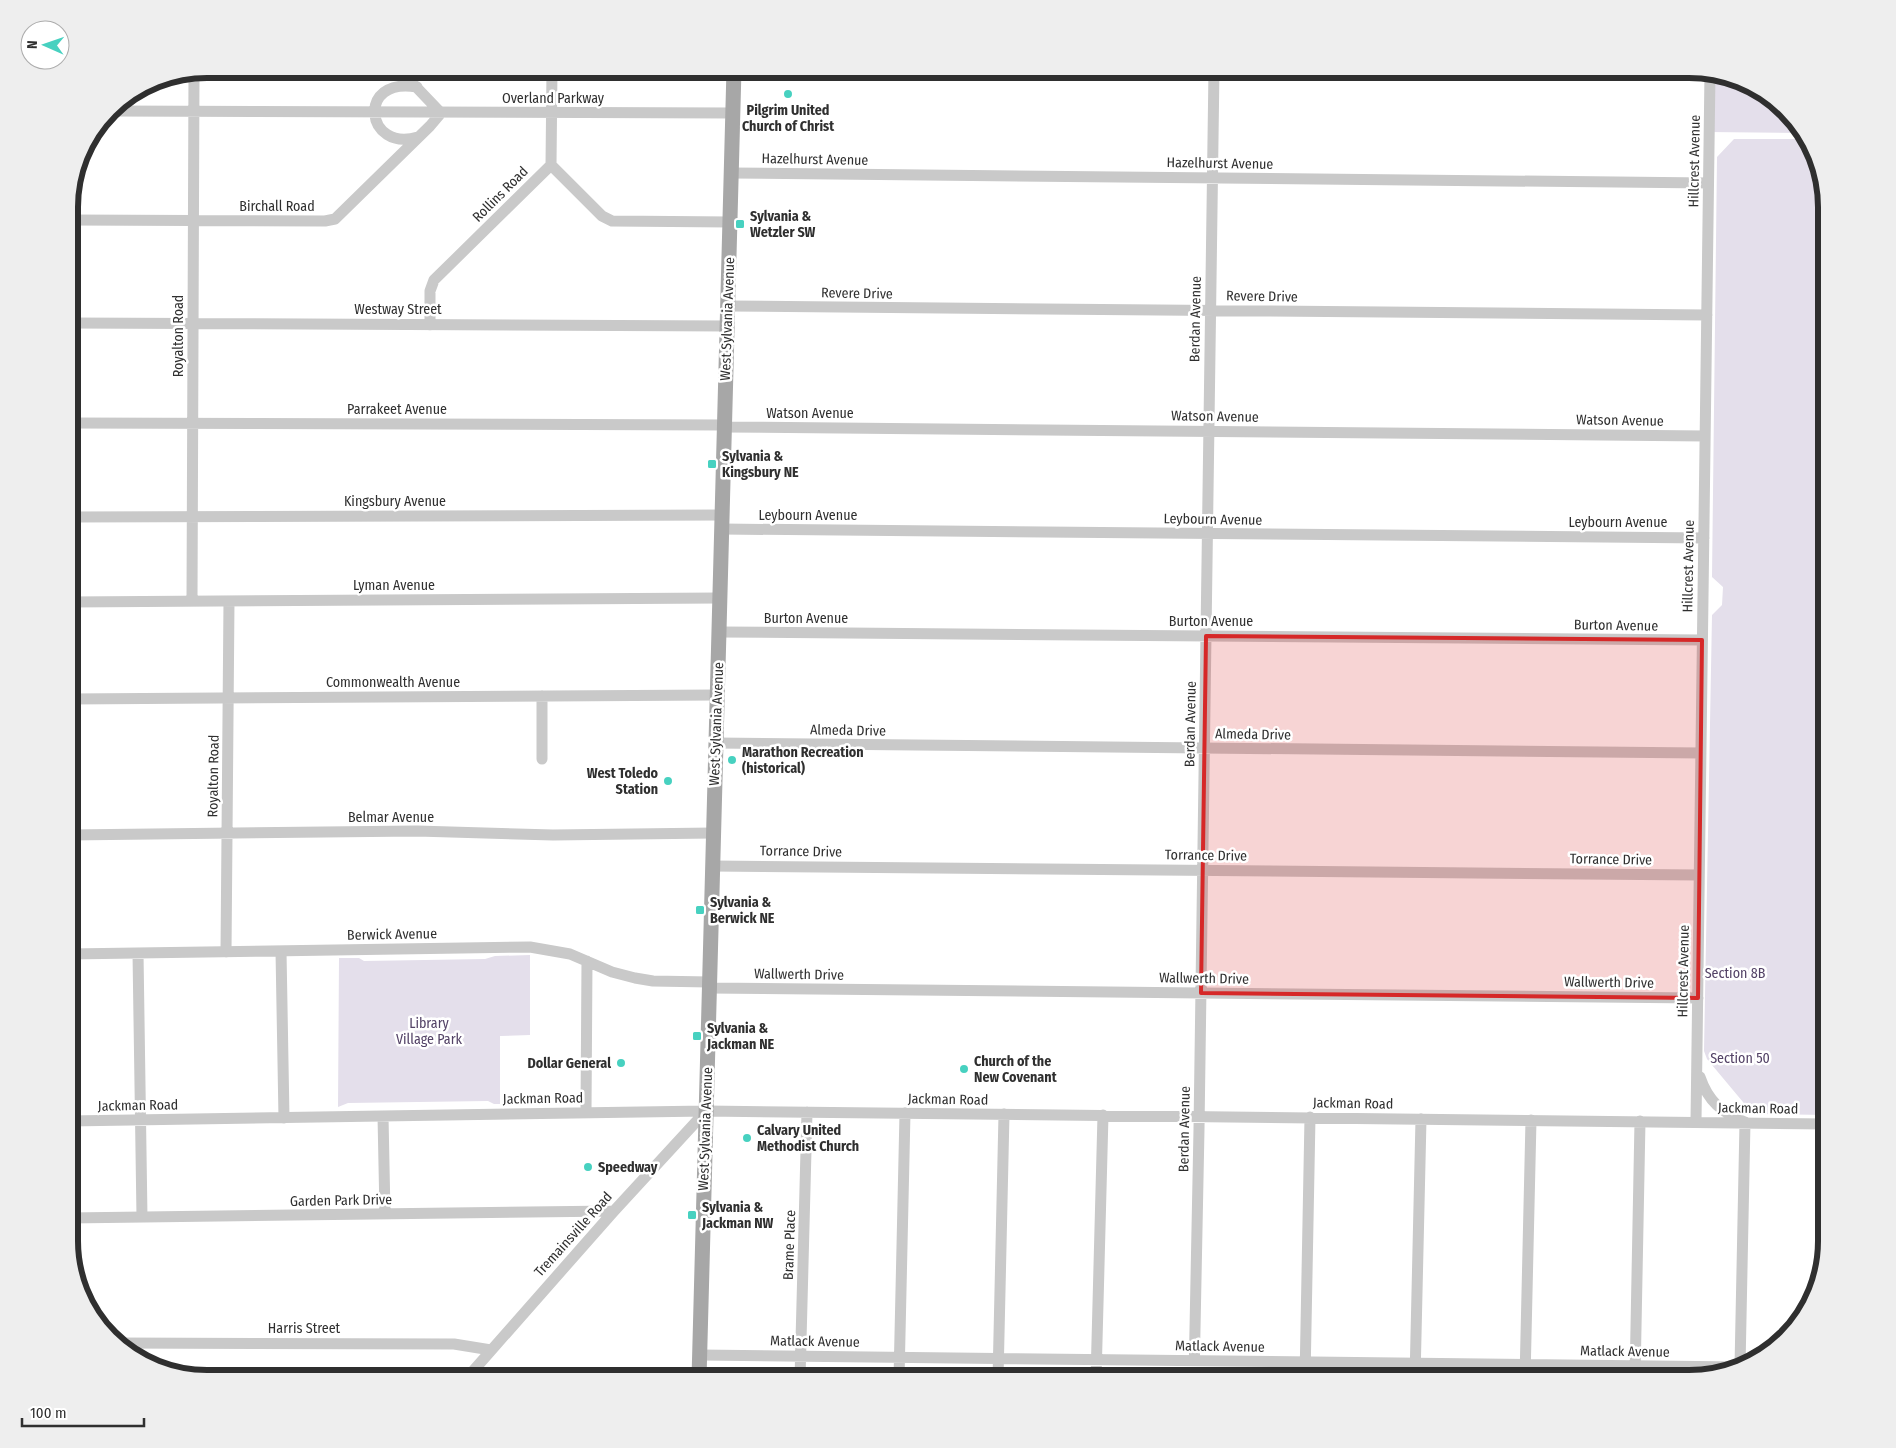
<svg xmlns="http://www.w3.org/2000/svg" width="1896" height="1448" font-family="'Fira Sans Condensed',sans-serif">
	<rect width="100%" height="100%" fill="#fff"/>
	<!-- green -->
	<path fill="#e4dfeb" d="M1711 72 1734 76 1773 97 1803 133 1708 132Z
		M1734 139H1808L1813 145 1827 207V1115L1753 1114 1707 1059 1704 1051 1712 615 1722 605 1723 587 1712 577 1717 157Z
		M530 955V1035L500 1036V1104H494L488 1101 348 1103 338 1107 339 958H359L364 961 485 959 495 956Z"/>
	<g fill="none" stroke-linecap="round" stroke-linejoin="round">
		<!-- minor -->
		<path stroke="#c9c9c9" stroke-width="11" d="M417 87C356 76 365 153 418 137
			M110 111 732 113
			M551 165 602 216 612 221 730 222
			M731 173 1708 183
			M69 220 325 221 335 219 430 126 441 113 399 69
			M727 306 1707 315
			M69 323 727 326
			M430 325V291L434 280 551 165 552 69
			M69 423 724 425
			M724 427 1705 436
			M69 517 722 515
			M722 529 1704 538
			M192 601 194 71
			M69 602 720 598
			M719 632 1702 640
			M542 696V759
			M69 699 717 695
			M716 743 1701 753
			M69 835 417 831 553 835 713 833
			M712 866 1699 875
			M281 951 284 1118
			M226 952 229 601
			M138 953 142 1217
			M69 954 530 947 570 954 612 972 635 978 653 981 709 982
			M709 988 1698 998
			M1700 1077C1708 1101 1722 1113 1745 1122L1740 1367
			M586 1112 587 961
			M383 1116 385 1214
			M69 1121 706 1111 1827 1124
			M1696 1122 1710 72
			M69 1218 614 1211
			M116 1343 454 1344 491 1350
			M700 1355 1740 1367
			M466 1379 614 1211 706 1111
			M800 1379 807 1112
			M899 1379 905 1113
			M998 1379 1004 1114
			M1096 1379 1103 1115
			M1194 1379 1199 1129 1214 69
			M1305 1379 1310 1117
			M1415 1379 1421 1119
			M1525 1379 1531 1120
			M1635 1379 1640 1121"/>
		<!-- major -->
		<path stroke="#a7a7a7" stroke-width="15" d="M699 1379 734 69"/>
	</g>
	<!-- marked area -->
	<path fill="#d62828" fill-opacity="0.2" stroke="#d62828" stroke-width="4" stroke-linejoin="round" d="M1206 636 1702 640 1698 998 1201 993Z"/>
	<!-- markers -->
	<g fill="#47d1c0" stroke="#fff" stroke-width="2">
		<circle cx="788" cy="94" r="5"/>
		<rect x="735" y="219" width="10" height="10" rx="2.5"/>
		<rect x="707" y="459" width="10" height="10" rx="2.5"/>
		<circle cx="732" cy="760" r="5"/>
		<circle cx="668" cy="781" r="5"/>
		<rect x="695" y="905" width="10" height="10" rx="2.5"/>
		<rect x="692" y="1031" width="10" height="10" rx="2.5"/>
		<circle cx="621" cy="1063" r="5"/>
		<circle cx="964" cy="1069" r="5"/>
		<circle cx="747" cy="1138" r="5"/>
		<circle cx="588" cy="1167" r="5"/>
		<rect x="687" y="1210" width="10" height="10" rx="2.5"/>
	</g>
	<g text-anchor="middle" stroke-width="5" stroke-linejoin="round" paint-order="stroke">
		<!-- street labels -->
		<g font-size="14" fill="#2f2f2f" stroke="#fff">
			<text x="553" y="103">Overland Parkway</text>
			<text transform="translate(815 159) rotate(1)" y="5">Hazelhurst Avenue</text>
			<text transform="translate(1694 161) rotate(-89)" y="5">Hillcrest Avenue</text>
			<text transform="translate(1220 163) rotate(1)" y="5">Hazelhurst Avenue</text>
			<text transform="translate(500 194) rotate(-45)" y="5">Rollins Road</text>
			<text x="277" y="211">Birchall Road</text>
			<text transform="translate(857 293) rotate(1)" y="5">Revere Drive</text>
			<text transform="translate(1262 296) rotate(1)" y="5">Revere Drive</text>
			<text x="398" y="314">Westway Street</text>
			<text transform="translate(727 319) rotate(-88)" y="5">West Sylvania Avenue</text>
			<text transform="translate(1195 319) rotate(-89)" y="5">Berdan Avenue</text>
			<text transform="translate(178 336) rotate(-90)" y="5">Royalton Road</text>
			<text x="397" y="414">Parrakeet Avenue</text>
			<text x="810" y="418">Watson Avenue</text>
			<text transform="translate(1215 416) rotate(1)" y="5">Watson Avenue</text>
			<text transform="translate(1620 420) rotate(1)" y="5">Watson Avenue</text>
			<text x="395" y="506">Kingsbury Avenue</text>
			<text x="808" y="520">Leybourn Avenue</text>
			<text transform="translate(1213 519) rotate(1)" y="5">Leybourn Avenue</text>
			<text x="1618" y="527">Leybourn Avenue</text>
			<text transform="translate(1688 566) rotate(-89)" y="5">Hillcrest Avenue</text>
			<text x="394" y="590">Lyman Avenue</text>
			<text x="806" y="623">Burton Avenue</text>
			<text x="1211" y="626">Burton Avenue</text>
			<text transform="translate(1616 625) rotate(1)" y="5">Burton Avenue</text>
			<text x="393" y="687">Commonwealth Avenue</text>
			<text transform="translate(716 724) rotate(-88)" y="5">West Sylvania Avenue</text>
			<text transform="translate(1190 724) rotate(-89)" y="5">Berdan Avenue</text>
			<text transform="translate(848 730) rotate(1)" y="5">Almeda Drive</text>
			<text transform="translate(1253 734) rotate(1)" y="5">Almeda Drive</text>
			<text transform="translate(213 776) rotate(-89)" y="5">Royalton Road</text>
			<text x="391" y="822">Belmar Avenue</text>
			<text transform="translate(801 851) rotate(1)" y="5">Torrance Drive</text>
			<text transform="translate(1206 855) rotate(1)" y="5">Torrance Drive</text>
			<text transform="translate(1611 859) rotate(1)" y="5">Torrance Drive</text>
			<text transform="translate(392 934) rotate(-1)" y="5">Berwick Avenue</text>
			<text transform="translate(1683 971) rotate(-89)" y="5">Hillcrest Avenue</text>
			<text transform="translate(799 974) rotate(1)" y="5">Wallwerth Drive</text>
			<text transform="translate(1204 978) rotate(1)" y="5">Wallwerth Drive</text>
			<text transform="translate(1609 982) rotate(1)" y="5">Wallwerth Drive</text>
			<text transform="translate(543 1098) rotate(-1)" y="5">Jackman Road</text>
			<text transform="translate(948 1099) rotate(1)" y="5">Jackman Road</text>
			<text transform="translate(1353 1103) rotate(1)" y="5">Jackman Road</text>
			<text transform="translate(138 1105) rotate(-1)" y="5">Jackman Road</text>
			<text transform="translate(1758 1108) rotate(1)" y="5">Jackman Road</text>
			<text transform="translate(705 1129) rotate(-88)" y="5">West Sylvania Avenue</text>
			<text transform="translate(1184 1129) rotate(-89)" y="5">Berdan Avenue</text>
			<text transform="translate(341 1200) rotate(-1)" y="5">Garden Park Drive</text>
			<text transform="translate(573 1234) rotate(-48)" y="5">Tremainsville Road</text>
			<text transform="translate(789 1245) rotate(-88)" y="5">Brame Place</text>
			<text x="304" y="1333">Harris Street</text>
			<text transform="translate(815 1341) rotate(1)" y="5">Matlack Avenue</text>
			<text transform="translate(1220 1346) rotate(1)" y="5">Matlack Avenue</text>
			<text transform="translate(1625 1351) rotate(1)" y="5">Matlack Avenue</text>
		</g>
		<!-- poi labels -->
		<g font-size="14" font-weight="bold" fill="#2f2f2f" stroke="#fff" text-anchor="start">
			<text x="788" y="115" text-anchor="middle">Pilgrim United<tspan x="788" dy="16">Church of Christ</tspan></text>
			<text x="750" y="221">Sylvania &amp;<tspan x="750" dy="16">Wetzler SW</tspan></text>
			<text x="722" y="461">Sylvania &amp;<tspan x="722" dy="16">Kingsbury NE</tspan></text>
			<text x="742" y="757">Marathon Recreation<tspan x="742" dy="16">(historical)</tspan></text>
			<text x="658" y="778" text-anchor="end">West Toledo<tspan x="658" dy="16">Station</tspan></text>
			<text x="710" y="907">Sylvania &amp;<tspan x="710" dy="16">Berwick NE</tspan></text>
			<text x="707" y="1033">Sylvania &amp;<tspan x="707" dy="16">Jackman NE</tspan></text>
			<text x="974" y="1066">Church of the<tspan x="974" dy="16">New Covenant</tspan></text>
			<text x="611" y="1068" text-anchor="end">Dollar General</text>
			<text x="757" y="1135">Calvary United<tspan x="757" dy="16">Methodist Church</tspan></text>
			<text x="598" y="1172">Speedway</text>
			<text x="702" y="1212">Sylvania &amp;<tspan x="702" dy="16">Jackman NW</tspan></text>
		</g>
		<!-- park labels -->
		<g font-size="14" fill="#534266" stroke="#fff">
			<text x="1735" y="978">Section 8B</text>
			<text x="429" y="1028">Library<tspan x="429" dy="16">Village Park</tspan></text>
			<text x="1740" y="1063">Section 50</text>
		</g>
	</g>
	<!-- crop -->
	<path d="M0 0H1896V1448H0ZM207 78H1689A129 129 0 0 1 1818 207V1241A129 129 0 0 1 1689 1370H207A129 129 0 0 1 78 1241V207A129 129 0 0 1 207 78Z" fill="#eee" fill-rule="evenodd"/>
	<path fill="none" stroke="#2f2f2f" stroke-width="6" d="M207 78H1689A129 129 0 0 1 1818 207V1241A129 129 0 0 1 1689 1370H207A129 129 0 0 1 78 1241V207A129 129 0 0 1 207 78Z"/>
	<!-- north arrow -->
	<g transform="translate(45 45) rotate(272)"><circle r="24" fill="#ffffff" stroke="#acacac"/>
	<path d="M0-4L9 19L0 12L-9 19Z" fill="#47d1c0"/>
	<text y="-8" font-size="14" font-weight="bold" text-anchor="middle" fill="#2f2f2f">N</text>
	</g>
	<!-- scale -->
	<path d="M22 1418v8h122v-8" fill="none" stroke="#2f2f2f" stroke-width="2.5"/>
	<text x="30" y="1418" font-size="15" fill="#2f2f2f" stroke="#ffffff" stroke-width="4" paint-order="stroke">100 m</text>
</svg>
